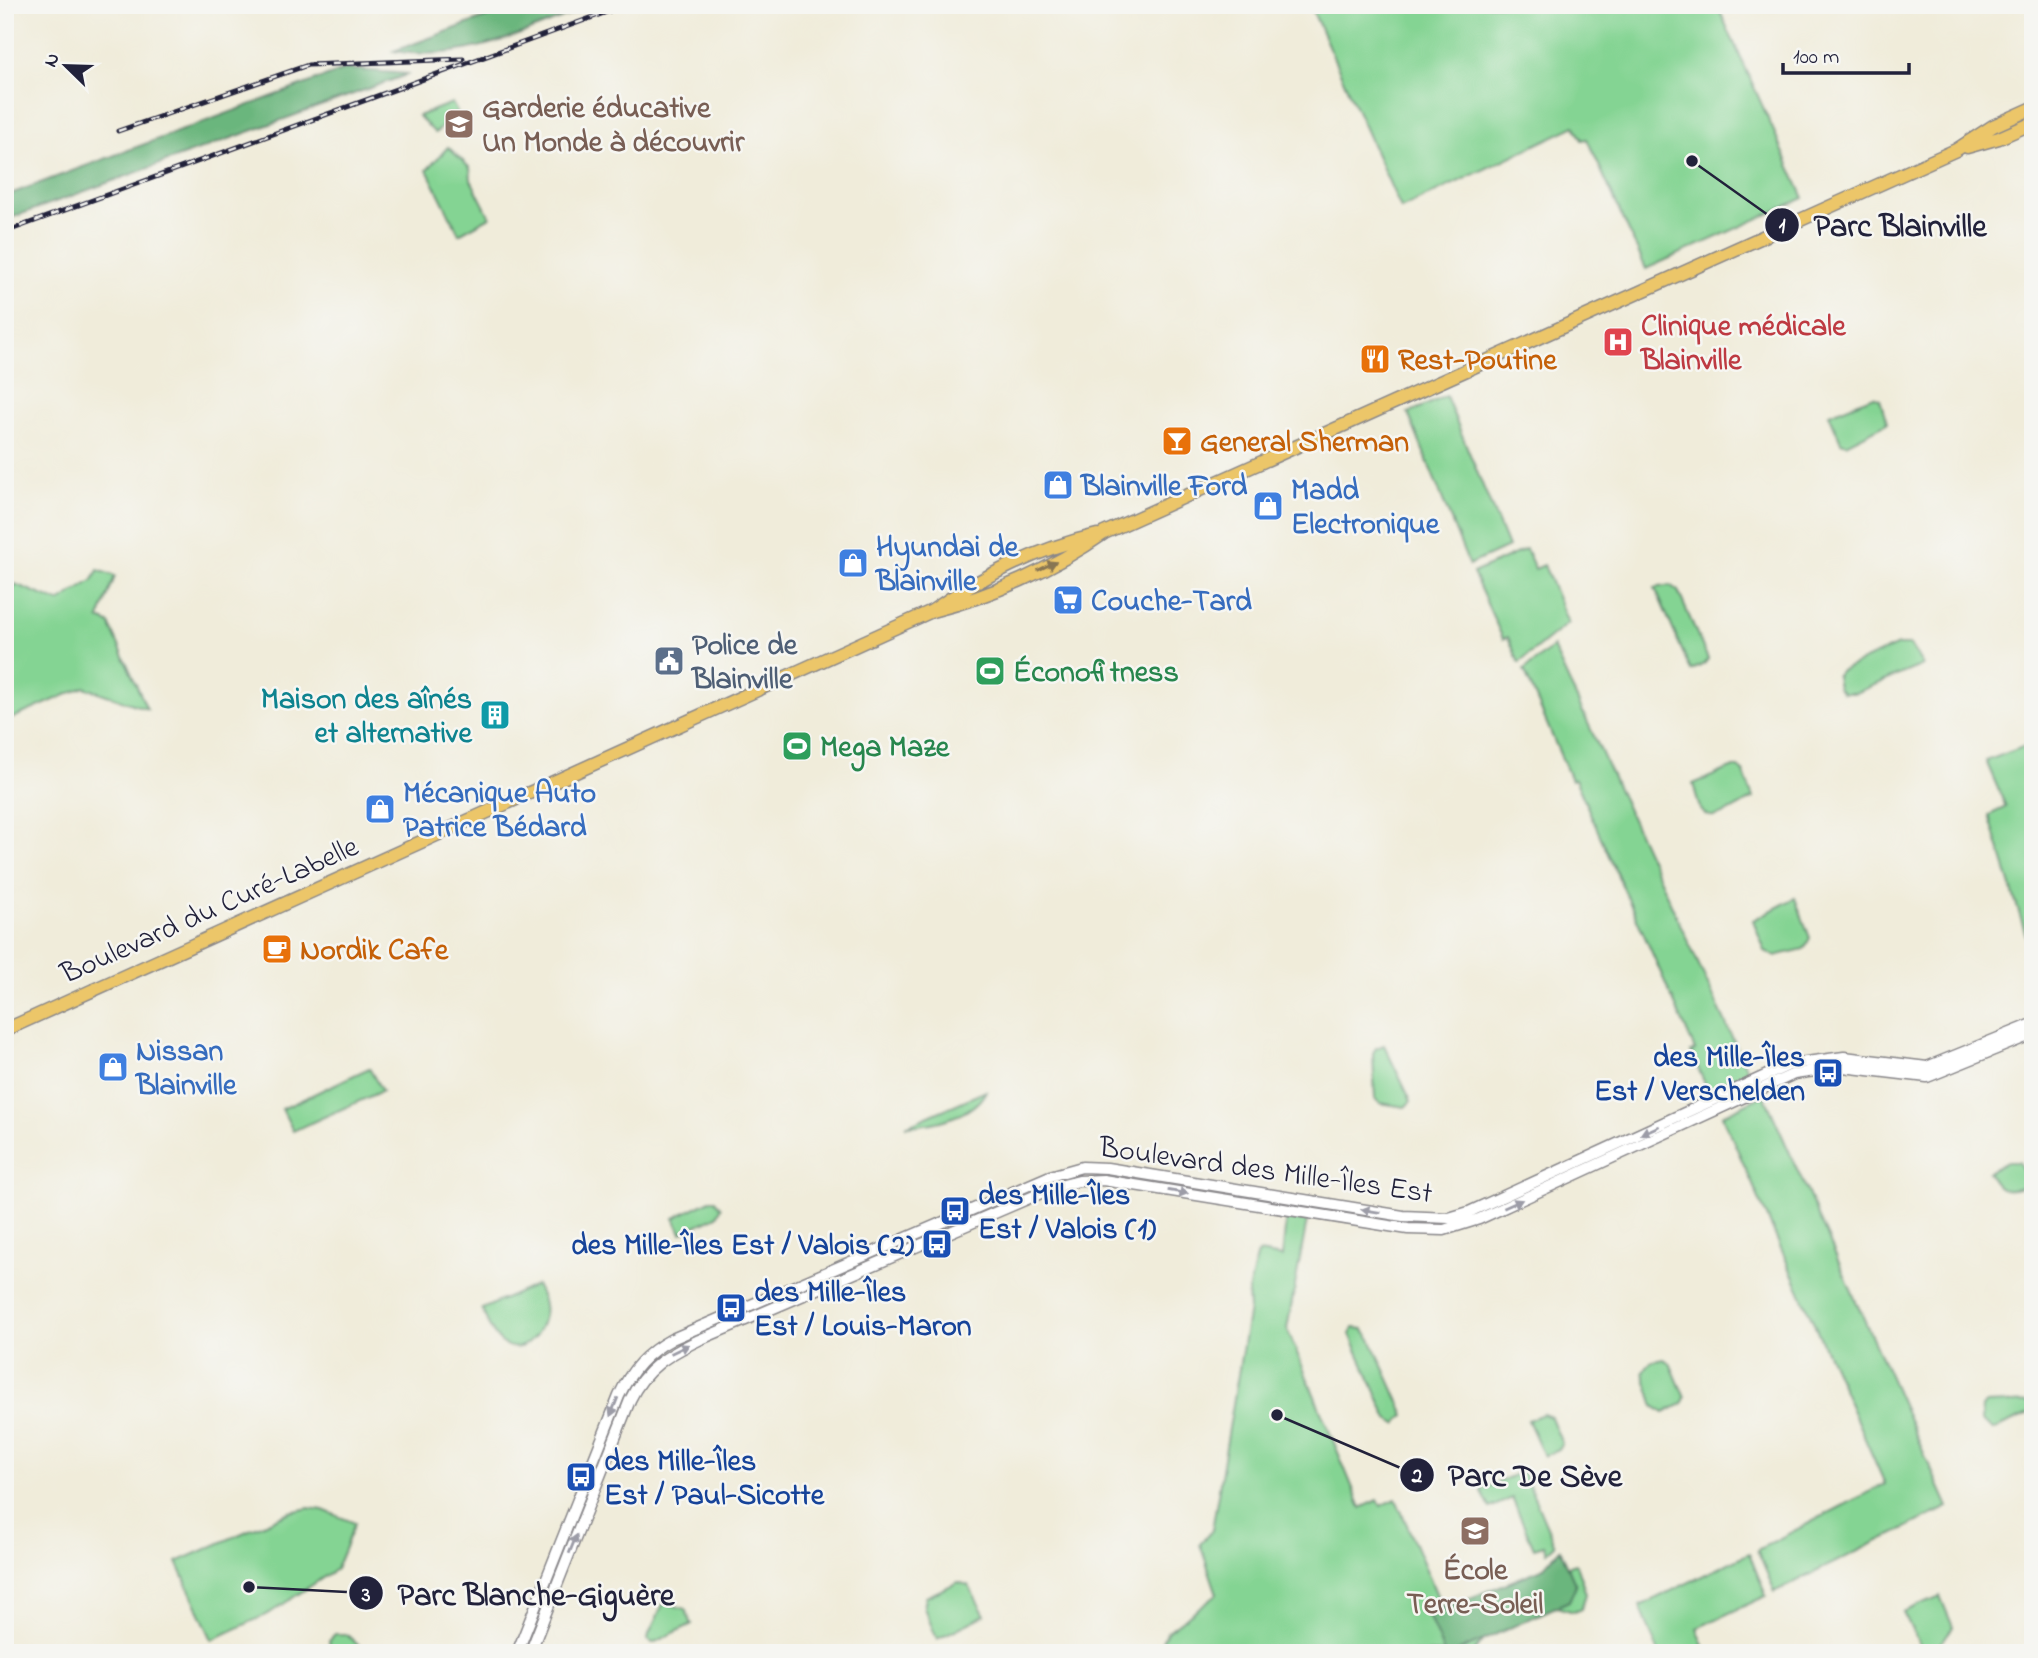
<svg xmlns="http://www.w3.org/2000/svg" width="2038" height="1658" font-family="'Indie Flower',sans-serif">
	<rect width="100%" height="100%" fill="#f6f6f2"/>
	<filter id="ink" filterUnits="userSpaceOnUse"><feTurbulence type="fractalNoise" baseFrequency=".0143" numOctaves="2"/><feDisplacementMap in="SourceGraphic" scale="14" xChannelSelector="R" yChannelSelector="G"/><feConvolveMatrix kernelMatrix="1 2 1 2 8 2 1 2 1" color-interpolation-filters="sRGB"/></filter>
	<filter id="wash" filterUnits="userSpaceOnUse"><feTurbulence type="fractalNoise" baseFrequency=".00686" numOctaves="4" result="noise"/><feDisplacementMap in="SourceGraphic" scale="28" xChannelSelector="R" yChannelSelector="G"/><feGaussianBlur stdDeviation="1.57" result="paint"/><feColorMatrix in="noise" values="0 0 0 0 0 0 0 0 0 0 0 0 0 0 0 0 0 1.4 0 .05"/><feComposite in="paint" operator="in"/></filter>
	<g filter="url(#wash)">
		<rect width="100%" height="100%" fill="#f0ecda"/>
		<!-- green -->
		<path fill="#84d493" stroke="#537b67" stroke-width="2" d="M1310 5H1717L1804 198 1646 269 1587 139 1582 140 1575 126 1401 209Z
			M452 103 458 114 435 133 418 116Z
			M448 147 470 168 471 180 490 217 459 234 427 170Z
			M1446 396 1508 547 1469 565 1408 413Z
			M1873 396 1880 399 1887 423 1846 444 1841 442 1829 414Z
			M1526 549 1535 569 1544 565 1568 623 1519 663 1508 637 1503 639 1473 573Z
			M98 570 115 576 99 619 109 623 147 709 84 687 6 721 5 613 15 584 59 602 93 580Z
			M1670 585 1678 591 1708 659 1704 664 1691 671 1655 588Z
			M1898 645H1910L1923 665 1855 693H1843L1838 688 1836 676 1840 671Z
			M1553 647 1749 1074 1709 1093 1691 1052 1695 1050 1575 779 1571 780 1524 670Z
			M2033 743V958L1989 815 2006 807 1986 761Z
			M1731 768H1738L1744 773 1753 798C1742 804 1712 826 1702 811 1697 805 1696 792 1693 784Z
			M1795 898 1810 938 1804 949 1775 956 1765 951 1753 920Z
			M1384 1045 1411 1101 1405 1107 1380 1103 1375 1099 1373 1053 1376 1048Z
			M369 1068 382 1091 293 1131 282 1109Z
			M986 1091C973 1117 932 1125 906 1126Z
			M1764 1095 1948 1507 1775 1592 1757 1550 1885 1484 1722 1115Z
			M2007 1162H2018C2024 1170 2025 1178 2022 1187 2003 1193 1997 1189 1988 1172Z
			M710 1200H715L721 1208 717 1216 681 1233 674 1218Z
			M1286 1219 1307 1221 1287 1329 1361 1508 1378 1500 1381 1506 1396 1499 1442 1607 1576 1564 1586 1594 1581 1609 1574 1612 1553 1606 1489 1632 1473 1653H1156L1167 1632 1217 1594 1200 1544 1212 1530 1249 1309 1248 1291 1258 1253 1282 1257Z
			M536 1285C539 1291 543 1299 544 1305 548 1326 524 1361 501 1342 492 1334 487 1321 482 1309Z
			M1354 1328 1363 1329 1371 1339 1405 1415 1396 1424 1388 1419 1350 1334Z
			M1664 1359 1670 1363 1685 1398 1682 1404 1664 1413 1654 1406 1643 1372 1651 1362Z
			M2033 1402V1412L1993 1430 1981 1421 1982 1407 1986 1404Z
			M1543 1414 1551 1417 1562 1444 1559 1449 1544 1456 1528 1420Z
			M1523 1471 1555 1545 1547 1552 1544 1545 1534 1548 1512 1498 1490 1508 1481 1490Z
			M309 1508 323 1510 355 1523 336 1569 270 1613 212 1640 177 1562 290 1512Z
			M1749 1553 1766 1596 1697 1628 1707 1653H1659L1640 1606Z
			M958 1582 968 1585 985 1615 937 1639 924 1608 926 1597Z
			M1940 1596 1953 1627 1936 1649 1923 1651 1903 1612Z
			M664 1602 685 1609 692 1624 653 1643 648 1640 649 1634Z
			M335 1634H346L367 1653H331L329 1640Z"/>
		<!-- forest -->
		<path fill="#6bb67d" stroke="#466c5c" stroke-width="2" d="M511 5H596C531 29 465 64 394 51L511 8Z
			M346 69 409 74 5 220V196Z
			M1560 1549 1576 1585 1569 1601 1455 1653H1444L1428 1615 1542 1569Z"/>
	</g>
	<g filter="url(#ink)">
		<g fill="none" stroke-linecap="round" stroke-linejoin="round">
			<!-- minor casing -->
			<g stroke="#89878a" stroke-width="13">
				<path id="minor" d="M517 1653 619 1396C631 1370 646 1353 672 1339L1050 1176 1082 1167 1107 1168 1403 1216 1449 1218 1469 1212 1791 1064 1844 1057 1927 1067 2033 1024
					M530 1653 630 1400C645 1368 668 1355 699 1340L1055 1187 1079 1181 1103 1180 1408 1229 1444 1230 1479 1219 1794 1074 1843 1067 1927 1077 2033 1034"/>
			</g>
			<!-- major casing -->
			<g stroke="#89878a" stroke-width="15">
				<path id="major" d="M1967 147 1999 138 2033 123
					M932 611C992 596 1053 569 1104 533L1956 150 1993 126 2033 108
					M5 1030 932 611C980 577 1039 548 1097 535"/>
			</g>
			<!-- minor -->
			<use href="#minor" stroke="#fff" stroke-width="10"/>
			<!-- major -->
			<use href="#major" stroke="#ecc669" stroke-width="12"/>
			<!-- rail casing -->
			<g stroke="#22223b" stroke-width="5">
				<path id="rail" d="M118 131 308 65 463 59
					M5 232 626 5"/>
			</g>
			<!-- rail -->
			<use href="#rail" stroke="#f6f6f2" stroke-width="2.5" stroke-dasharray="8" stroke-linecap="butt"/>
		</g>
		<!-- one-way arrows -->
		<defs><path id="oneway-solid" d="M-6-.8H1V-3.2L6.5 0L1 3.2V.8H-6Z" transform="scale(1.75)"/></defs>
		<use fill="#877452" href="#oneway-solid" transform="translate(1047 566) rotate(-25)"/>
		<g fill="#9c9ca7">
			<use href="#oneway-solid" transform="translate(1650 1130) rotate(156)"/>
			<use href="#oneway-solid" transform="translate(1178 1192) rotate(9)"/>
			<use href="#oneway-solid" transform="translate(1513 1204) rotate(-24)"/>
			<use href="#oneway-solid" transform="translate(1371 1211) rotate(-171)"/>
			<use href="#oneway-solid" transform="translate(680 1349) rotate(-26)"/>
			<use href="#oneway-solid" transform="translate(614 1407) rotate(112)"/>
			<use href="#oneway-solid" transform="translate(573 1544) rotate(-68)"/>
		</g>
	</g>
	<!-- icons -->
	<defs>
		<g id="school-square" transform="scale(1.575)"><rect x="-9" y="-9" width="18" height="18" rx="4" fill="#8d6e63" stroke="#f6f6f2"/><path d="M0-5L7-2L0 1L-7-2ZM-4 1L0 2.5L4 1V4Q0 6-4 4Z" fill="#fff"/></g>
		<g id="hospital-square" transform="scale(1.575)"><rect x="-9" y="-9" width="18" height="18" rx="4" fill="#e0444e" stroke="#f6f6f2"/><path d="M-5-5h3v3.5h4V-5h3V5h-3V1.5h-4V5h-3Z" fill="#fff"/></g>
		<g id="restaurant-square" transform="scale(1.575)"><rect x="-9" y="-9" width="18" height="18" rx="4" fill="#e8710a" stroke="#f6f6f2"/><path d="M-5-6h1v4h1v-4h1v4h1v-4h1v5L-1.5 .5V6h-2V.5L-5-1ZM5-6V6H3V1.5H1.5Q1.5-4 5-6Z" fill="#fff"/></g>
		<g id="bar-square" transform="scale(1.575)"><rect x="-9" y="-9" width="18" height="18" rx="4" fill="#e8710a" stroke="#f6f6f2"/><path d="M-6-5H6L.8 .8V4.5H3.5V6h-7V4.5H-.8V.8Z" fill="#fff"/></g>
		<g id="shop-square" transform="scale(1.575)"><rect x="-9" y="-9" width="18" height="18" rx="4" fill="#3f7fe0" stroke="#f6f6f2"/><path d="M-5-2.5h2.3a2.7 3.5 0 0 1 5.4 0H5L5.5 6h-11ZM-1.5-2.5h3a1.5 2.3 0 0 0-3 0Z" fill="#fff"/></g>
		<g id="supermarket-square" transform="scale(1.575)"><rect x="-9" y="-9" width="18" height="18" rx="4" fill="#3f7fe0" stroke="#f6f6f2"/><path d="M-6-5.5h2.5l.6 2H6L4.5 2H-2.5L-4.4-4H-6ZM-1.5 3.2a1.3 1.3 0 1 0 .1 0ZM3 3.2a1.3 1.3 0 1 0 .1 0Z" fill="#fff"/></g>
		<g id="civic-square" transform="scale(1.575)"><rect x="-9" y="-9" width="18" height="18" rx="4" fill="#5c6f8a" stroke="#f6f6f2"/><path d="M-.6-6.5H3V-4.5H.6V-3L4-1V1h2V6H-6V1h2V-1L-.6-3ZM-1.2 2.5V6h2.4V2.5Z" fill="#fff"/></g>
		<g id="stadium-square" transform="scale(1.575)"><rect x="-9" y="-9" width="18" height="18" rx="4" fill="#2e9e5b" stroke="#f6f6f2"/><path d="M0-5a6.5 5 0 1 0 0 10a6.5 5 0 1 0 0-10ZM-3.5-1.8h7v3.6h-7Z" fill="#fff"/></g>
		<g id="building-square" transform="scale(1.575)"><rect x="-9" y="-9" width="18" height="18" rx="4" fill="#0f9aa8" stroke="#f6f6f2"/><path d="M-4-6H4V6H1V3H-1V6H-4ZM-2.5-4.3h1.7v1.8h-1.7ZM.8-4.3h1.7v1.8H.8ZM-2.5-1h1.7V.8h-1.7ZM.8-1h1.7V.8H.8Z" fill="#fff"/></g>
		<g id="cafe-square" transform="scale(1.575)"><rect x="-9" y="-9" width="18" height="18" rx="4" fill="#e8710a" stroke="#f6f6f2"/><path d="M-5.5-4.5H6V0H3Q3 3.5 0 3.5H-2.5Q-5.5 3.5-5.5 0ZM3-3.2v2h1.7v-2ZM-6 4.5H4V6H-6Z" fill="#fff"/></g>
		<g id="bus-square" transform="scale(1.575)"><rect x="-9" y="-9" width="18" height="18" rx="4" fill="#1a4fb4" stroke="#f6f6f2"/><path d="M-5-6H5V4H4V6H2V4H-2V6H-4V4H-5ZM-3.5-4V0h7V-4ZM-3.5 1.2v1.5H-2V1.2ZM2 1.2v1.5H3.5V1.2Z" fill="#fff"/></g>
	</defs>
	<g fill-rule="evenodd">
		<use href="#school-square" x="459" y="124"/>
		<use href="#hospital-square" x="1618" y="342"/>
		<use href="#restaurant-square" x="1375" y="359"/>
		<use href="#bar-square" x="1177" y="441"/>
		<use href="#shop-square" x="1058" y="485"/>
		<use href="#shop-square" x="1268" y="506"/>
		<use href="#shop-square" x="853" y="563"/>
		<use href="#supermarket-square" x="1068" y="600"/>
		<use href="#civic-square" x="669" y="661"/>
		<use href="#stadium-square" x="990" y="671"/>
		<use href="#building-square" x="495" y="715"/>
		<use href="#stadium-square" x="797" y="746"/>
		<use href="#shop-square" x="380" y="809"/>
		<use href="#cafe-square" x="277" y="949"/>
		<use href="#shop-square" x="113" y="1067"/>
		<use href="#bus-square" x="1828" y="1073"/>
		<use href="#bus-square" x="955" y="1211"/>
		<use href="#bus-square" x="937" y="1244"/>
		<use href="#bus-square" x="731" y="1308"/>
		<use href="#bus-square" x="581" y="1477"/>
		<use href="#school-square" x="1475" y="1531"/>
	</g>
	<g text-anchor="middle" stroke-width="5" stroke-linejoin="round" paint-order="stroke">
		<!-- education labels -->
		<g font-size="30" font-weight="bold" fill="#785e54" stroke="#f6f6f2" text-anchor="start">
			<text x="482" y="117">Garderie éducative<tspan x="482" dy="34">Un Monde à découvrir</tspan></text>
			<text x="1475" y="1579" text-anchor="middle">École<tspan x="1475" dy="34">Terre-Soleil</tspan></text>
		</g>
		<!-- health labels -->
		<g font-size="30" font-weight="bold" fill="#be3a42" stroke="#f6f6f2" text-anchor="start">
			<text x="1641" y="335">Clinique médicale<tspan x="1641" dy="34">Blainville</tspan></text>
		</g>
		<!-- food labels -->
		<g font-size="30" font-weight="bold" fill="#c56008" stroke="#f6f6f2" text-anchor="start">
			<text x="1398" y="369">Rest-Poutine</text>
			<text x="1200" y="451">General Sherman</text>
			<text x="300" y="959">Nordik Cafe</text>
		</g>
		<!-- shop labels -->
		<g font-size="30" font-weight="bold" fill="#366cbe" stroke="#f6f6f2" text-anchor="start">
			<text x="1081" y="495">Blainville Ford</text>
			<text x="1291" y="499">Madd<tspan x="1291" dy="34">Electronique</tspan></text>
			<text x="876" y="556">Hyundai de<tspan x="876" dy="34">Blainville</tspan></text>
			<text x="1091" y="610">Couche-Tard</text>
			<text x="403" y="802">Mécanique Auto<tspan x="403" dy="34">Patrice Bédard</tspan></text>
			<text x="136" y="1060">Nissan<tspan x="136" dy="34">Blainville</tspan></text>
		</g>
		<!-- service labels -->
		<g font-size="30" font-weight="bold" fill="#4e5e75" stroke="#f6f6f2" text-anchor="start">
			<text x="692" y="654">Police de<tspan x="692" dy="34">Blainville</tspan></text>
		</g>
		<!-- leisure labels -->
		<g font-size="30" font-weight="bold" fill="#27864d" stroke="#f6f6f2" text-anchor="start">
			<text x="1013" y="681">Éconofitness</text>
			<text x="820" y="756">Mega Maze</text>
		</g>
		<!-- culture labels -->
		<g font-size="30" font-weight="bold" fill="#0d838f" stroke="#f6f6f2" text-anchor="end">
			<text x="472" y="708">Maison des aînés<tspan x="472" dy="34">et alternative</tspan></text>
		</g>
		<!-- street labels -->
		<g font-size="30" fill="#22223b" stroke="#f6f6f2">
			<text transform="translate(209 909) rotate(-24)" y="10">Boulevard du Curé-Labelle</text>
			<text transform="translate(1266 1169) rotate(8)" y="10">Boulevard des Mille-Îles Est</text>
		</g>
		<!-- transit labels -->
		<g font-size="30" font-weight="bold" fill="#164399" stroke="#f6f6f2" text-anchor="start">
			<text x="1805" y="1066" text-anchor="end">des Mille-Îles<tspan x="1805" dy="34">Est / Verschelden</tspan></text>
			<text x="978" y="1204">des Mille-Îles<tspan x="978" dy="34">Est / Valois (1)</tspan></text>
			<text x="914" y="1254" text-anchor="end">des Mille-Îles Est / Valois (2)</text>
			<text x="754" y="1301">des Mille-Îles<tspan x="754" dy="34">Est / Louis-Maron</tspan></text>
			<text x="604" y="1470">des Mille-Îles<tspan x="604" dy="34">Est / Paul-Sicotte</tspan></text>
		</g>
	</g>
	<!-- callouts -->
	<path fill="none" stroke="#22223b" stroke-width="2.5" d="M1692 161L1782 225M1277 1415L1417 1475M249 1587L366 1593"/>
	<g fill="#22223b" stroke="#f6f6f2" stroke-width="2.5">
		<circle cx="1692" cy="161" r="7"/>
		<circle cx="1277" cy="1415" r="7"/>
		<circle cx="249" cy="1587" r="7"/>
		<circle cx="1782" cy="225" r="18"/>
		<circle cx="1417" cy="1475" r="18"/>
		<circle cx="366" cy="1593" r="18"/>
	</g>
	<g font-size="21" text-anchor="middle" font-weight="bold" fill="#fff">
		<text x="1782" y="232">1</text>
		<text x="1417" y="1482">2</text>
		<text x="366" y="1601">3</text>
	</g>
	<g font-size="32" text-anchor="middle" font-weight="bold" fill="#22223b" stroke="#f6f6f2" stroke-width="5" stroke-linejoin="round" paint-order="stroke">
		<text x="1900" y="236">Parc Blainville</text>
		<text x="1535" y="1486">Parc De Sève</text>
		<text x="536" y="1605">Parc Blanche-Giguère</text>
	</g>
	<!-- margin -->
	<rect width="2038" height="1658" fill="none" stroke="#f6f6f2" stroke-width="28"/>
	<!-- north arrow -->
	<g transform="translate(66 66) rotate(293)" stroke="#f6f6f2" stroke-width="5" paint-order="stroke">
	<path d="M0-5L12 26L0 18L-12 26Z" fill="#22223b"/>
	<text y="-10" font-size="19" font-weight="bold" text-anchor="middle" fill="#22223b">N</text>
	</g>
	<!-- scale -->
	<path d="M1783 63v10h126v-10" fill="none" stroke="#22223b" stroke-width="3.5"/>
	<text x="1793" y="63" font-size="21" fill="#22223b" stroke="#f6f6f2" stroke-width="5" paint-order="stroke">100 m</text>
</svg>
